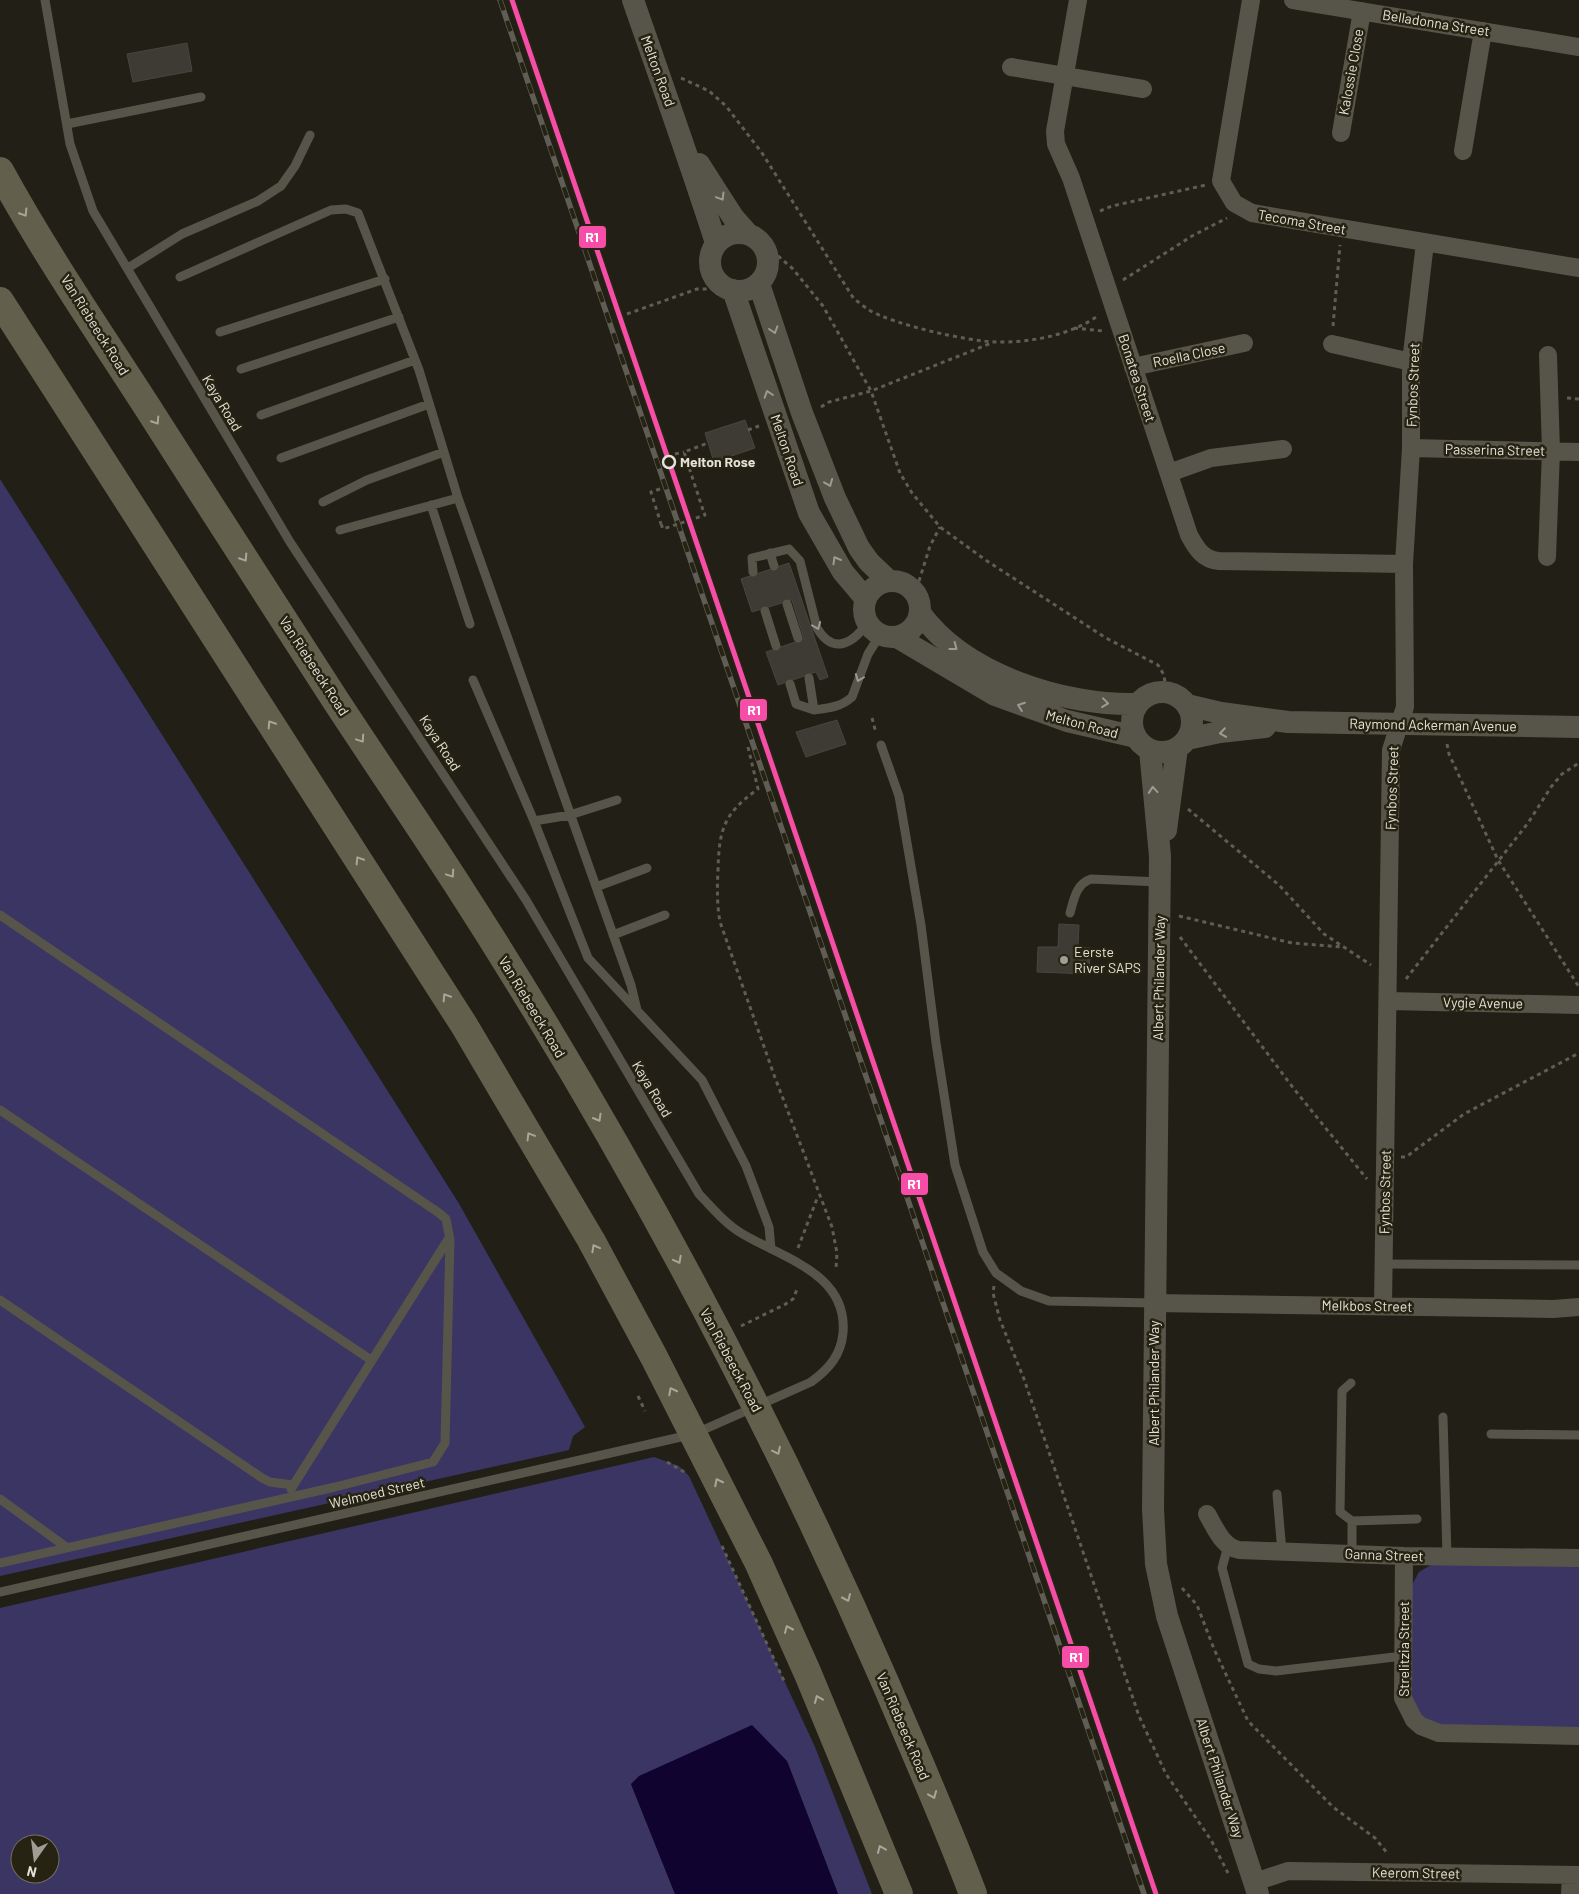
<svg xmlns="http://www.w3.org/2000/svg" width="1579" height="1894" font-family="Barlow,sans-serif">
	<rect width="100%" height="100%" fill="#222016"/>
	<!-- green -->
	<path fill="#3b3564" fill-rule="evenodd" d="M0 479 458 1202 585 1427 573 1436 569 1450 0 1576Z
		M654 1457 679 1466 689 1476 815 1747 872 1894H838L787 1761 631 1784 675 1894H0V1608ZM20 1844H50V1874H20Z
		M1431 1565H1579V1728L1439 1727 1425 1721 1410 1700 1412 1585 1419 1572Z"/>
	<!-- water -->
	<path fill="#10032f" d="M752 1725 787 1761 838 1894H675L631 1784 639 1776Z"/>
	<!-- building -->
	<path fill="#3d3b33" stroke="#47453d" d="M187 43 192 71 133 82 127 54Z
		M745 420 755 448 714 462 705 433Z
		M789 563 828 677 820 680 816 672 778 685 766 652 804 639 792 600 752 612 741 579Z
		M837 720 846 744 806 757 796 732Z
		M1059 924 1079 925 1078 947 1090 948 1089 974 1037 972 1038 947H1058Z"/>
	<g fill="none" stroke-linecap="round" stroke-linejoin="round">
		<!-- path -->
		<path stroke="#605e54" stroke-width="3" stroke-dasharray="4 4" stroke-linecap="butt" d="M681 78 709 91 726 106 762 153 854 299C859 302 864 307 869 310 895 325 966 341 996 342 1029 343 1072 335 1099 315
			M1100 211 1112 206 1206 185
			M778 256 793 269 823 306 871 391 900 473 912 493 940 527 987 561 1106 638 1158 665 1164 675 1165 683
			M1123 280 1192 236 1227 218
			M627 314 697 289H707
			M1333 326 1340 245
			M1074 328 1103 331
			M1567 398 1579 399
			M821 407 829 402 871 391 994 342
			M748 430 759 426
			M675 454 684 452
			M660 489 651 492 661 524
			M703 510 684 452 708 443
			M919 581 930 546 940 527
			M872 718 876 733
			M1447 744 1449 754 1498 860 1579 987
			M748 747 758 789C723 814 719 830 718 871 717 889 717 905 720 922L774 1075 832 1227 837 1253 836 1268
			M1188 809 1279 885 1324 934 1371 965
			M1179 916 1292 943 1342 947
			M1180 937 1294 1089 1367 1179
			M1406 979 1528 823 1551 787 1562 774 1579 763
			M1401 1157H1406L1464 1114 1579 1053
			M798 1248 818 1196
			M994 1286 993 1293 1000 1320 1024 1379 1139 1716 1166 1774 1211 1840 1228 1873
			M741 1326 784 1305 793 1299 798 1287
			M638 1396 645 1411
			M667 1462 686 1473
			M722 1546 784 1681
			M1182 1588 1197 1605 1214 1649 1248 1721 1333 1807 1375 1838 1388 1854"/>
		<!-- service -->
		<path stroke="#575549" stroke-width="9" d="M67 124 201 97
			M128 268 182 234 258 201 281 186 295 166 310 135
			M180 277 331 210 346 209 358 213 419 370 458 498 631 985 637 1010
			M220 332 385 279
			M241 369 399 317
			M261 415 415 360
			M281 458 429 404
			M323 502 367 480 444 452
			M431 505 470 624
			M340 530 458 498
			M770 553 774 566
			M753 572 752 558 789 549 800 561 817 628C833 655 853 644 867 623
			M787 604 798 638
			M765 611 776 646
			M809 678 814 710C829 708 841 707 852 697L868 654 880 635
			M473 680 534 821 588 958 702 1080 746 1166 769 1227 771 1249
			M790 684 796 704 814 710
			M881 745 899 796 921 925 936 1043 955 1165 983 1252 996 1273 1010 1283 1021 1291 1049 1301 1154 1303
			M534 821 570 815 617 800
			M596 887 647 868
			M1070 913C1074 899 1076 884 1091 879L1160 882
			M0 915 439 1213 446 1219 450 1240 445 1443 433 1462 335 1487 0 1563
			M613 935 665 915
			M0 1110 371 1360
			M1384 1264 1579 1265
			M0 1300 262 1478 270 1482 293 1485
			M1351 1383 1342 1391 1340 1512 1352 1521 1417 1519
			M1443 1417 1447 1556
			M1491 1434 1579 1435
			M291 1489 449 1238
			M1277 1494 1282 1552
			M0 1499 66 1547
			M1228 1546 1222 1568 1248 1664 1259 1669 1276 1671 1403 1656
			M1352 1554V1521
			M0 1592 694 1434 811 1382C829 1369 841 1355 843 1333 848 1273 782 1258 741 1233 725 1223 712 1208 699 1194L526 900 290 542 93 211 70 144 45 0"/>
		<!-- minor -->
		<path stroke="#575549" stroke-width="18" d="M1078 0 1055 131 1056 144 1071 178 1189 535C1196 548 1203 560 1219 561L1404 564
			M1251 0 1221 181 1234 203 1252 213 1579 268
			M1293 0 1579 47
			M1011 67 1143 89
			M1341 133 1362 11
			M1463 151 1483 31
			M1332 344 1411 362
			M1133 367 1244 343
			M1411 448 1579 452
			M1169 473 1211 458 1283 449
			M1547 557 1551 451 1548 355
			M1388 1001 1579 1005
			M1154 1303 1553 1309 1579 1307
			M1383 1306 1391 750 1405 707 1404 564 1411 448V362L1425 243
			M1207 1514C1215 1527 1222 1547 1239 1550L1404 1556 1579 1558
			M1404 1556 1403 1698 1414 1720 1421 1726 1439 1733 1579 1736
			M1255 1882 1288 1871 1579 1875
			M1570 1894 1571 1875"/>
		<!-- tertiary -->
		<path stroke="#575549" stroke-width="22" d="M633 0C661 81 690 162 716 243
			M699 164 733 217 748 234
			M710 262a29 29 0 1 1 58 0a29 29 0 1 1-58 0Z
			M759 284 802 413 835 498 859 548 869 562 889 581
			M733 290 809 513 843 572 865 598
			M864 609a28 28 0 1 1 56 0a28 28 0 1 1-56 0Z
			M920 613C965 675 1064 706 1138 704
			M897 637 995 695 1067 721 1136 737
			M1132 722a30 30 0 1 1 60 0a30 30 0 1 1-60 0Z
			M1187 705 1221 713 1288 722 1579 727
			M1187 739 1220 732 1265 727
			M1150 750 1160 856 1153 1509 1156 1564 1167 1616 1258 1894
			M1166 830 1177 748"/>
		<!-- primary -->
		<path stroke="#625f4d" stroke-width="28" d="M0 171C46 255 101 335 153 416 214 511 274 606 336 701 376 762 417 822 457 884 620 1137 765 1406 885 1682 915 1752 946 1822 973 1894
			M0 301 464 1025 591 1240 654 1357 759 1564 808 1674 899 1894"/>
		<!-- rail casing -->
		<g stroke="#5f5d54" stroke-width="5.5">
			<path id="rail" d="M500 0 1144 1894"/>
		</g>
		<!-- rail -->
		<use href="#rail" stroke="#262312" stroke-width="4" stroke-dasharray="11" stroke-linecap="butt"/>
		<!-- path-bridge -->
		<path stroke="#605e54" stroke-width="3" stroke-dasharray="4 4" stroke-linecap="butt" d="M661 524 663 529 705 515 703 510"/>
		<!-- rail-1 casing -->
		<g stroke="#262312" stroke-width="9">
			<path id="rail-1" d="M512 0 1156 1894"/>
		</g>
		<!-- rail-1 -->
		<use href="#rail-1" stroke="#f54da8" stroke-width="5"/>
	</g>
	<!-- one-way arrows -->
	<defs><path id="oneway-chevron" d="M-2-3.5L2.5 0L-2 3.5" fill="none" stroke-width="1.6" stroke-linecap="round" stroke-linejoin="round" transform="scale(1.25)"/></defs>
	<g stroke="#9e9c90">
		<use href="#oneway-chevron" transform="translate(721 197) rotate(59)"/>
		<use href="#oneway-chevron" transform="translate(774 330) rotate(72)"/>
		<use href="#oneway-chevron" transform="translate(768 394) rotate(-108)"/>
		<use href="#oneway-chevron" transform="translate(829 483) rotate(68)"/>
		<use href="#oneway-chevron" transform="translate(836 560) rotate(-120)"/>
		<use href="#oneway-chevron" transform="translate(817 626) rotate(68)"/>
		<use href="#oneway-chevron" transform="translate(954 647) rotate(37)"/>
		<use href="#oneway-chevron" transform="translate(859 678) rotate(111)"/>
		<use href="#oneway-chevron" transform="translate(1105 703) rotate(7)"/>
		<use href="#oneway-chevron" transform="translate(1021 706) rotate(-160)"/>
		<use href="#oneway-chevron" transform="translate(1223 733) rotate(172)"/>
		<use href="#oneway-chevron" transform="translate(1153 790) rotate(-95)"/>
	</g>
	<g stroke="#aaa799">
		<use href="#oneway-chevron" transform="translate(24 213) rotate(58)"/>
		<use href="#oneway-chevron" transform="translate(156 421) rotate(57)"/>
		<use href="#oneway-chevron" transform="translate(244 558) rotate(57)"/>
		<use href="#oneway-chevron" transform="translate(271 724) rotate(-123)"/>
		<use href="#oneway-chevron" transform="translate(361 739) rotate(56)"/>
		<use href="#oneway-chevron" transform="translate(359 860) rotate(-122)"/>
		<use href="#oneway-chevron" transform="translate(451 874) rotate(56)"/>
		<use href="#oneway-chevron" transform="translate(446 997) rotate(-122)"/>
		<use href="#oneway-chevron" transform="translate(598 1118) rotate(60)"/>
		<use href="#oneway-chevron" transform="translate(530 1136) rotate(-121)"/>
		<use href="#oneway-chevron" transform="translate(595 1248) rotate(-119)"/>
		<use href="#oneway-chevron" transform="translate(678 1260) rotate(62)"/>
		<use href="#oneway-chevron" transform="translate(672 1391) rotate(-117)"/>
		<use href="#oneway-chevron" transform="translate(777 1451) rotate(64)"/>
		<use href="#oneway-chevron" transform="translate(718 1482) rotate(-117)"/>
		<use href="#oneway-chevron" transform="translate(847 1598) rotate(66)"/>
		<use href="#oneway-chevron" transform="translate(788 1629) rotate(-114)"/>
		<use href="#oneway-chevron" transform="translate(818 1699) rotate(-113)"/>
		<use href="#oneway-chevron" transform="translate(933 1795) rotate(68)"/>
		<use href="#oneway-chevron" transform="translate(881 1849) rotate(-113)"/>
	</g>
	<!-- markers -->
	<circle fill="#262312" stroke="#e4e2d8" stroke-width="2.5" cx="669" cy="462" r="6"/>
	<circle fill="#a09e94" stroke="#262312" stroke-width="2" cx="1064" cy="960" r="5"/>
	<g text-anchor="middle" stroke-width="5" stroke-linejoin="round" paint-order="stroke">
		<!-- street labels -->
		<g font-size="14" fill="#e4e2d8" stroke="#262312">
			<text transform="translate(1436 23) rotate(9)" y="5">Belladonna Street</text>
			<text transform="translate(658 71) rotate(70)" y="5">Melton Road</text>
			<text transform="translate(1351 72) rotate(-80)" y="5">Kalossie Close</text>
			<text transform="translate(1302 222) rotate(10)" y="5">Tecoma Street</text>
			<text transform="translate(95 325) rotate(58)" y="5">Van Riebeeck Road</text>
			<text transform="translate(1189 355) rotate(-12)" y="5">Roella Close</text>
			<text transform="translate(1137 378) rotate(72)" y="5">Bonatea Street</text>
			<text transform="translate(1413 385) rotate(-88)" y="5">Fynbos Street</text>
			<text transform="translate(222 403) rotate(59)" y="5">Kaya Road</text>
			<text transform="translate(787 450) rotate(71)" y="5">Melton Road</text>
			<text transform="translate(1495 450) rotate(1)" y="5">Passerina Street</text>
			<text transform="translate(314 666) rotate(57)" y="5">Van Riebeeck Road</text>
			<text transform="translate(1082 724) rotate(15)" y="5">Melton Road</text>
			<text transform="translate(1433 725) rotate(1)" y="5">Raymond Ackerman Avenue</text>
			<text transform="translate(440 743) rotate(57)" y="5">Kaya Road</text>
			<text transform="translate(1392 788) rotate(-88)" y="5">Fynbos Street</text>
			<text transform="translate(1159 978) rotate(-89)" y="5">Albert Philander Way</text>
			<text transform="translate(1483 1003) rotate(1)" y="5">Vygie Avenue</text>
			<text transform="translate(532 1007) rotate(59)" y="5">Van Riebeeck Road</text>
			<text transform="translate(652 1089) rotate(59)" y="5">Kaya Road</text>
			<text transform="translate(1385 1192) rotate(-89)" y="5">Fynbos Street</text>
			<text transform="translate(1367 1306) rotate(1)" y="5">Melkbos Street</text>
			<text transform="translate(731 1360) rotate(62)" y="5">Van Riebeeck Road</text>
			<text transform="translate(1154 1383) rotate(-90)" y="5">Albert Philander Way</text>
			<text transform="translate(377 1493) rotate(-13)" y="5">Welmoed Street</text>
			<text transform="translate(1384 1555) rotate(2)" y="5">Ganna Street</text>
			<text transform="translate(1404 1649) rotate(-90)" y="5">Strelitzia Street</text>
			<text transform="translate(903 1726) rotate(67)" y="5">Van Riebeeck Road</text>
			<text transform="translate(1220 1778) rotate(72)" y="5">Albert Philander Way</text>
			<text transform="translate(1416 1873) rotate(1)" y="5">Keerom Street</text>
		</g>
		<!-- stop labels -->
		<g font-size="14" font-weight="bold" fill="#e4e2d8" stroke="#262312" text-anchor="start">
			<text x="680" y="467">Melton Rose</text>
		</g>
		<!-- poi labels -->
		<g font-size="14" fill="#e4e2d8" stroke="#262312" text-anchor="start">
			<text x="1074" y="957">Eerste<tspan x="1074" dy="16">River SAPS</tspan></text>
		</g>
	</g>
	<g stroke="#262312" stroke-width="2">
		<rect x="578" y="225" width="29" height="24" rx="5" fill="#f54da8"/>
		<rect x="739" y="698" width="29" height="24" rx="5" fill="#f54da8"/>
		<rect x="900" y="1172" width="29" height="24" rx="5" fill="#f54da8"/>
		<rect x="1061" y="1645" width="29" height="24" rx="5" fill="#f54da8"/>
	</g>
	<g font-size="14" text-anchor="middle" font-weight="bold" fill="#fff">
		<text x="592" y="242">R1</text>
		<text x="754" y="715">R1</text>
		<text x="914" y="1189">R1</text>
		<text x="1076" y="1662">R1</text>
	</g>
	<!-- north arrow -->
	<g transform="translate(35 1859) rotate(194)"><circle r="24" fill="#262312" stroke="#726f61"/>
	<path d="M0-4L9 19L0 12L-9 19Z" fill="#a09e94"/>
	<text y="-8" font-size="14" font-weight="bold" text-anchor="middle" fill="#e4e2d8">N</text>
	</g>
</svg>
